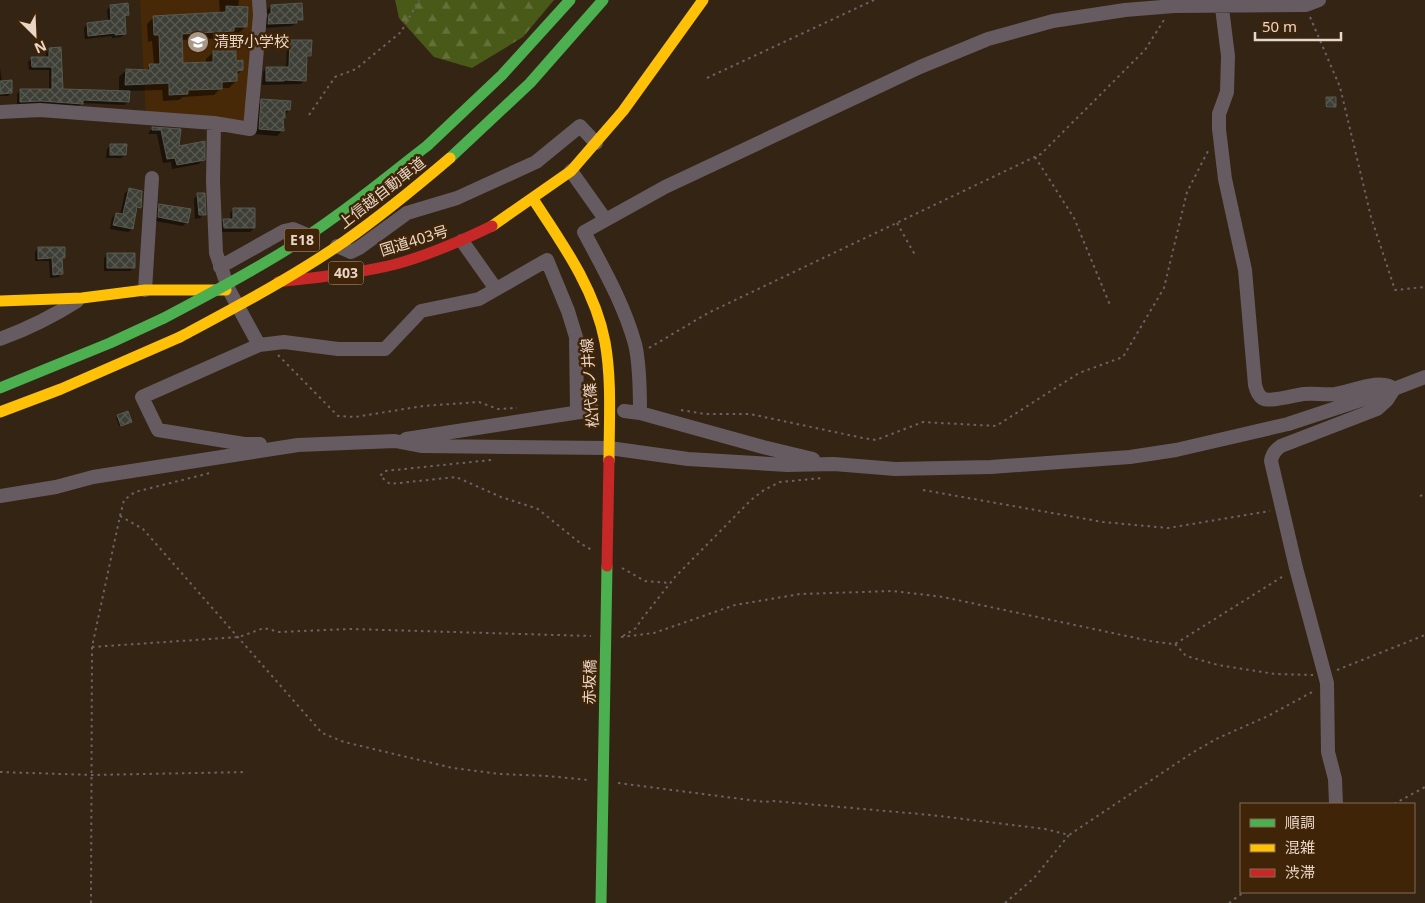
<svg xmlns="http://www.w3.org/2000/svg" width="1425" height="903" font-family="'Noto Sans','Noto Sans JP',sans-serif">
	<defs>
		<pattern id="forest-firs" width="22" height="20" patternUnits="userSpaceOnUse" patternTransform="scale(1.25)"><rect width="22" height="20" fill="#495917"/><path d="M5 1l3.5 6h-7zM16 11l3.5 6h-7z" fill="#637037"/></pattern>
		<pattern id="building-cross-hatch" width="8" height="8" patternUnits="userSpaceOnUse" patternTransform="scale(1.25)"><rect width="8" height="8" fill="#3d3f37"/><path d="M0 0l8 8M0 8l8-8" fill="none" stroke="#595a52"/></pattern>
	</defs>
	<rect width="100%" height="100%" fill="#332414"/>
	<!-- built -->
	<path fill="#482907" d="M140 0H256L244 122 146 118Z"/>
	<!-- forest -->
	<path fill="url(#forest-firs)" d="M395 0H554L523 37 472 68 434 57 399 18Z"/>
	<!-- shadow -->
	<path fill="#0007" d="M219 0H239L238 8 246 26 239 33H230L226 38 181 40 182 64 206 63V59L213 52 235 62 242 70 236 76V81L229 88H221L214 95 183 97 179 100 163 101 162 90 128 91V102L124 105 82 103 78 107 17 105V94L20 90H49V70H29L28 62 32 58H46V53L49 49 61 90 119 92V77L126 70 145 71 150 66 154 65 152 41 148 42 147 24 154 17 220 14Z
		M110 6 128 15 124 19 125 34 121 37 112 38V36L85 39 84 28 87 24 108 22 107 10Z
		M271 6 302 19 292 26 265 28V19L268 17 267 10Z
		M290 41 310 56 306 60 305 80 301 84 262 85 263 72 266 68H286L287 45Z
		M0 68 2 82 11 93 8 96H0Z
		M1326 99 1334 106 1333 108H1325V100Z
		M262 101 289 110 282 119V131L277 136 254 134 256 106Z
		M152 128 180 130 178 147 203 159 199 164 172 169 171 162 163 163 157 134H148Z
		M111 145 125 155 121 158H106L107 149Z
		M129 190 140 207 135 211 132 229 128 232 110 229 112 218 116 214 120 215 125 193Z
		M198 195 204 214 200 218 195 219 194 199Z
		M160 205 187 222 183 226 155 221 156 209Z
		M234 209 254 228 250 232H220V224L224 221H230V213Z
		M38 248 64 258 61 261 62 273 59 277 50 278 49 261H35V252Z
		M108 254 134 267 130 271H104V258Z
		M118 416 130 422 119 426 116 417Z"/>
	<!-- building -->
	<path fill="url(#building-cross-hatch)" stroke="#575a51" d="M128 3 129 15 125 16 126 34 115 35V33L88 36 87 23 111 20 110 5Z
		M302 3 303 20H297V23L268 24 269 14H271V5Z
		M226 6 248 7 247 27H234V31L182 34 183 63 213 62V51H236V61L243 60V70L237 71V81L222 82V89L188 90V94L169 95V83L125 85 126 69 150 70 149 64H160L159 35H154L153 16 226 12Z
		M290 40H312L311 56H307L306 81 284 80V81H266V67H289Z
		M61 47 63 89 130 91 129 102 83 100V104L41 101 20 102V89H52V67H32L31 57H49V48Z
		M12 80V93L0 94V81Z
		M1326 97H1336V107H1326Z
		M261 99 291 101 290 110H285V118L283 117 284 131 259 129Z
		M152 127 181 129 179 146 205 141V160L177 165 175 158 167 159 161 130H152Z
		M110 144H127L126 155H110Z
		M129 188 142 191 141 208 137 207 133 229 113 225 116 213 123 214Z
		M197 193H205L206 215H199Z
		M159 204 191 209 188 223 158 217Z
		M233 208H255V228H224L223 219H233Z
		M38 247H65V258H62L63 274 53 275 52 258 38 259Z
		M107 253H135V268H107Z
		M128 411 132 422 121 426 117 415Z"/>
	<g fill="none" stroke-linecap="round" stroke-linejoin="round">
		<!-- path -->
		<path stroke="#6c6266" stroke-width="2" stroke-dasharray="2.5 4" stroke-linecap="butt" d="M1310 17 1340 87 1371 217 1395 290 1425 287
			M707 78 874 0
			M309 115 335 77 356 69 401 32 419 0
			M1035 157 1074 218 1110 305
			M897 223 915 255
			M649 348 708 313 1041 154 1145 50 1164 20
			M278 355 338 416 355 417 423 406 479 402 498 409 517 408
			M681 410 705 414H750L863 438 876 440 923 422 996 426 1079 373 1123 357 1164 288 1187 192 1209 149
			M491 460 385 471 380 476 390 484 456 477 501 497 538 509 580 543 592 550
			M923 490 1103 522 1168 528 1270 511
			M1420 496 1425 494
			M120 516 143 529 322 733 344 742 453 768 500 774 548 776 588 780
			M622 568 645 581 671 583
			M623 636 636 628 641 620 675 577 751 500 764 490 780 482 823 478
			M621 637 654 633 735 605 800 594 893 591 943 597 1155 642 1175 644 1285 575
			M1175 644 1186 656 1218 665 1275 674 1313 675
			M92 647 239 637 264 628 279 632 350 629 591 636
			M1337 670 1425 635
			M0 772 93 775 247 772
			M618 783 765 802 773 801 931 815 1045 829 1069 835 1192 753 1216 739 1268 716 1314 691
			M1394 804 1425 787
			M91 903 92 647 120 516 124 500 135 492 210 473
			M1005 903 1034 878 1069 835
			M1229 903 1244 892"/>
		<!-- street -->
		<path stroke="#655b60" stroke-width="14" d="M1221 0 1228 56 1227 92 1219 114V129L1225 179 1245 270 1255 385C1256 389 1258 395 1262 398 1269 403 1294 395 1304 394 1314 393 1324 395 1335 394 1351 392 1381 377 1394 389L1387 400 1377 409 1281 446C1275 450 1272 454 1271 461L1296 568 1327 683 1328 752 1335 779 1336 804
			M0 112 40 110 214 123 213 181 216 253 229 290 259 345
			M214 123 250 129 260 15 259 0
			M571 171 605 219
			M462 241 496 289
			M337 246 351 252 359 248 407 213 457 198 536 162 580 126 596 143
			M220 267 284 231 293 229 312 237
			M145 290 152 178
			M0 339C27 329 52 317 77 301
			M624 411 640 413 763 447 813 459
			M640 413C640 392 640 364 635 344 624 304 603 268 584 232L665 187 920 67 988 39 1053 21 1125 10 1174 6 1306 5 1319 0
			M406 439 593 410
			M260 444H244L158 430 142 397 259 345 284 342 338 349H385L421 311 479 299 547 260 568 311 576 337 577 411
			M0 496 56 487 93 477 298 445 395 441 421 446 609 448 688 459 787 465 834 464 895 469 991 467 1130 457 1176 450 1288 424 1394 389 1425 377"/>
		<!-- fast -->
		<path stroke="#4caf50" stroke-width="11" d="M428 145 502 75 570 0
			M450 158 530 83 603 0
			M0 388 110 343 164 318"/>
		<!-- slow -->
		<path stroke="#ffc107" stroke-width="11" d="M533 199C562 243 595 289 605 342 612 381 609 422 609 461
			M492 226 571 171 623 111 703 0
			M0 301 82 298 145 290H226
			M0 412 61 389 180 337"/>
		<!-- jam -->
		<path stroke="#c62828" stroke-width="11" d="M278 282C317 277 357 274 396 264 429 255 461 241 492 226"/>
		<!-- fast-bridge -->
		<path stroke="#4caf50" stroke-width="11" d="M164 318C209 294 254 271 297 243 343 213 385 179 428 145
			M601 903 607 566"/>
		<!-- slow-bridge -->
		<path stroke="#ffc107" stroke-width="11" d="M180 337C236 307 293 277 345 241 382 215 416 187 450 158"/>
		<!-- jam-bridge -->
		<path stroke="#c62828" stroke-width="11" d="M607 566 609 461"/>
	</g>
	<!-- icons -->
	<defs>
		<g id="school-disc" transform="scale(1.125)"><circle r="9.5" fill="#a99888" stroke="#402407"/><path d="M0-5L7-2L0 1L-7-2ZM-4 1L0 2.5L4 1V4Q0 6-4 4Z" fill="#fff"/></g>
	</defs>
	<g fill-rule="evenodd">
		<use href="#school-disc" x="198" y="42"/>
	</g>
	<g text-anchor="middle" stroke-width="5" stroke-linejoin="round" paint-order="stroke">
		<!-- shield labels -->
		<g fill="#402407" stroke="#b6a18d" stroke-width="1">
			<rect x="284.5" y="228.5" width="35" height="23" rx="4"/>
			<rect x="328.5" y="261.5" width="35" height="23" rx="4"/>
		</g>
		<g font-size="14" font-weight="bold" fill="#e9d6c7">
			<text x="302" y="245">E18</text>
			<text x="346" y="278">403</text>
		</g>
		<!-- poi labels -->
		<g font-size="15" fill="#e9d6c7" stroke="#402407" text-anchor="start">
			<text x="214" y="47">清野小学校</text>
		</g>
		<!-- street labels -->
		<g font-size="15" fill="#e9d6c7" stroke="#402407">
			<text transform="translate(382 193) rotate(-38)" y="5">上信越自動車道</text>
			<text transform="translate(414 241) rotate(-17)" y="5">国道403号</text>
			<text transform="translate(590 383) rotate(-94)" y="5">松代篠ノ井線</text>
			<text transform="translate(590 682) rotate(-89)" y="5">赤坂橋</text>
		</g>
	</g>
	<!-- legend -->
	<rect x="1240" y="803" width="175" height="90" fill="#402407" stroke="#846b54"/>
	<rect x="1250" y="819" width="25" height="8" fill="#4caf50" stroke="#846b54"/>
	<text x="1285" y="828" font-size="15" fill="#e9d6c7">順調</text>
	<rect x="1250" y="844" width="25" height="8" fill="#ffc107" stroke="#846b54"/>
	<text x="1285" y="853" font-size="15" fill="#e9d6c7">混雑</text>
	<rect x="1250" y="869" width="25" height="8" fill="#c62828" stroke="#846b54"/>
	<text x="1285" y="878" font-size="15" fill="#e9d6c7">渋滞</text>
	<!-- north arrow -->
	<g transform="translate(35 35) rotate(156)" stroke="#402407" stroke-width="4" paint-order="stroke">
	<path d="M0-4L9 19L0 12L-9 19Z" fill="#e9d6c7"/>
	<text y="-8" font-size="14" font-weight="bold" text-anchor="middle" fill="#e9d6c7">N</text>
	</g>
	<!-- scale -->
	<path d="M1255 32v8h86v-8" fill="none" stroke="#e9d6c7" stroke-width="2.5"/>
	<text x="1262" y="32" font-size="15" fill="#e9d6c7" stroke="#402407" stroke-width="4" paint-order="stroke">50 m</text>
</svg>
